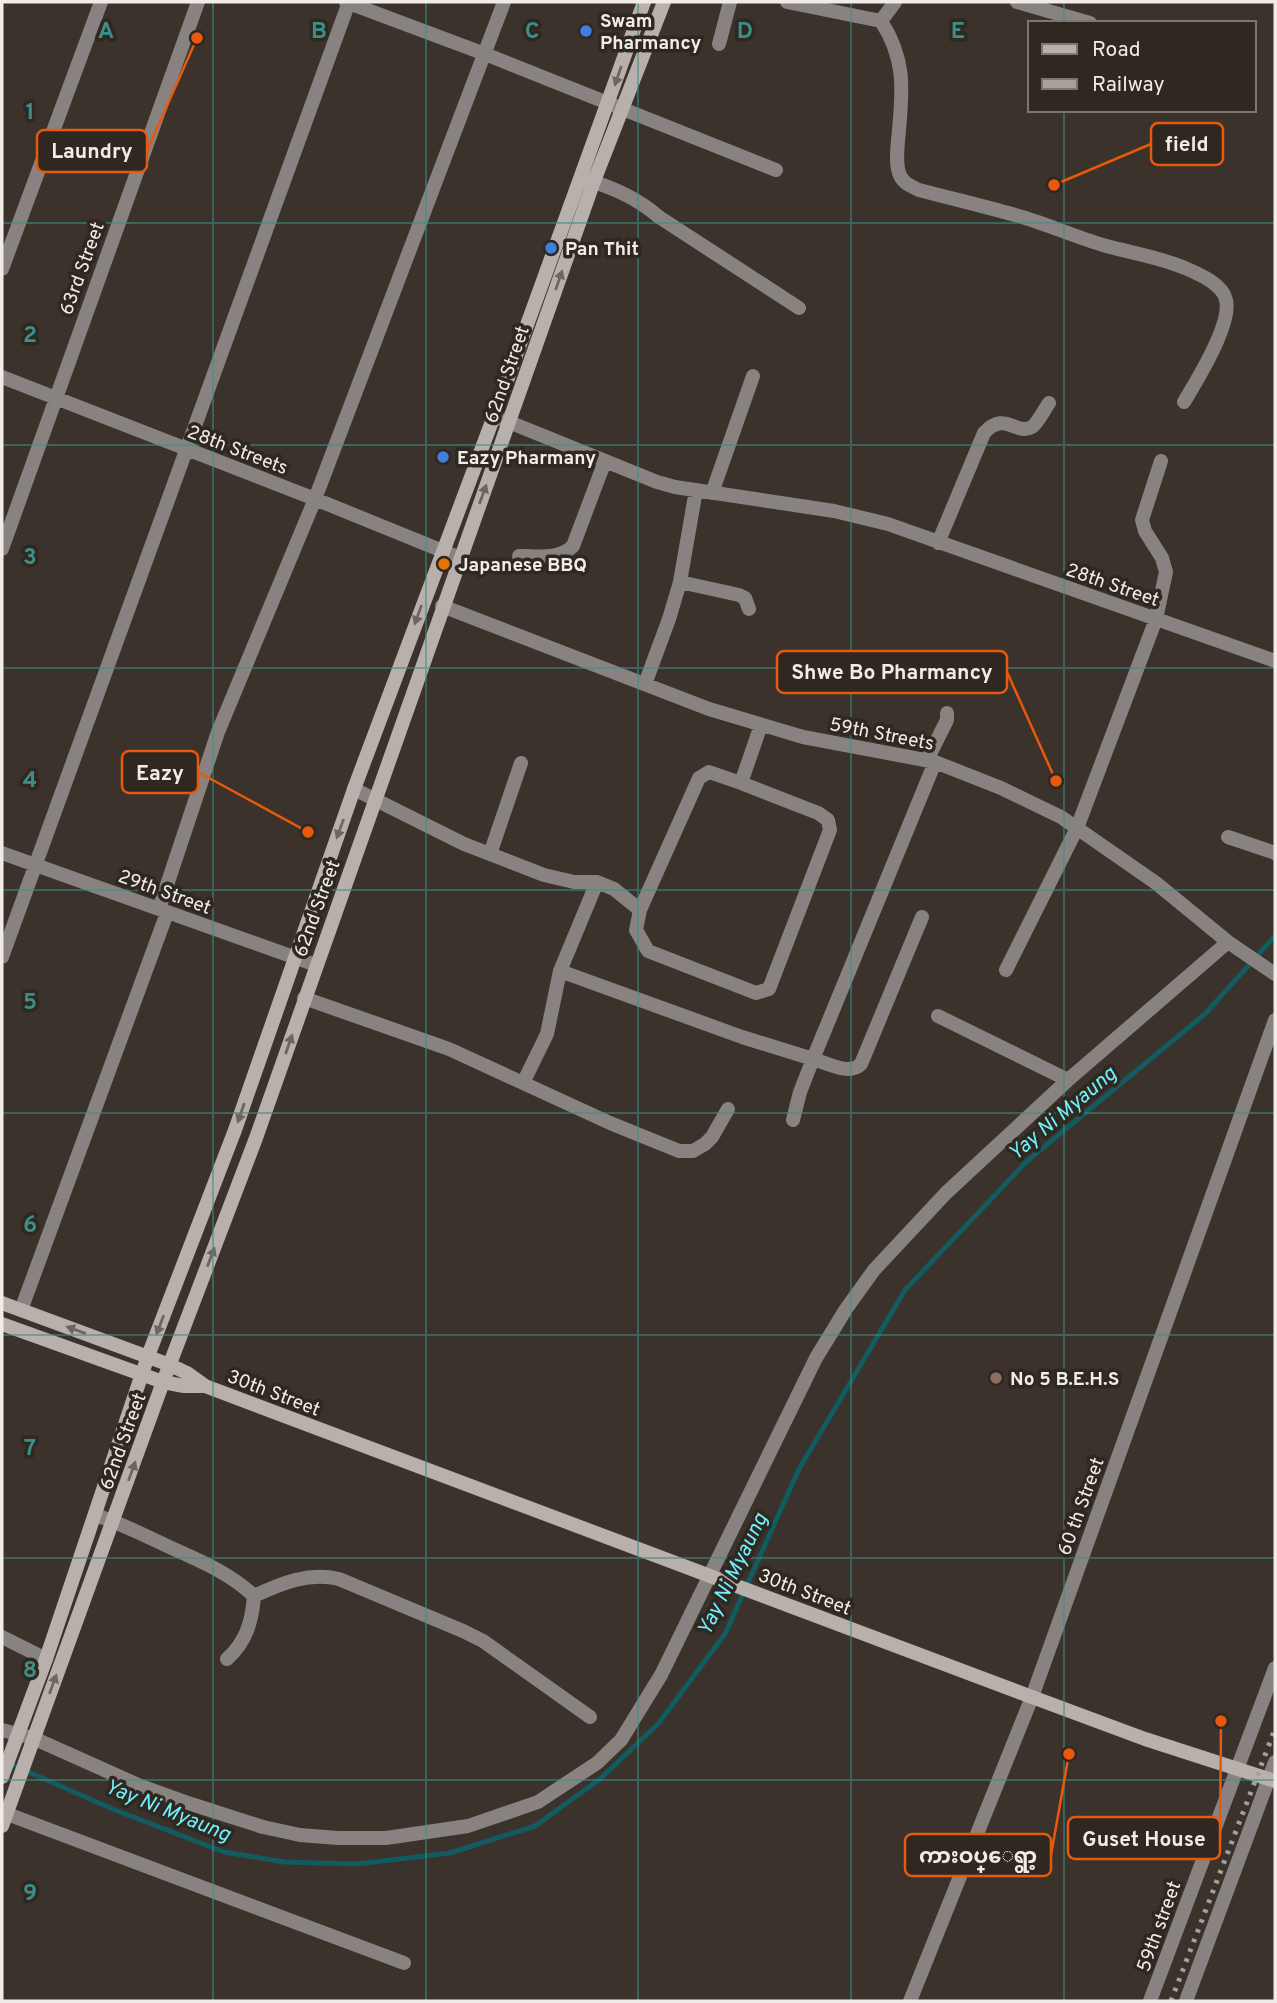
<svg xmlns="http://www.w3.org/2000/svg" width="1277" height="2003" font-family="Overpass,'Noto Sans Myanmar',sans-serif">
	<rect width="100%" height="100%" fill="#3a322b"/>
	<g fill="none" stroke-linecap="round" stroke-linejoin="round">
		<!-- stream -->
		<path stroke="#125b61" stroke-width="5" d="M8 1763 115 1810 224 1852 284 1862 357 1864 450 1853 535 1826 600 1779 658 1724 725 1634 799 1469 905 1290 1027 1161 1205 1014 1275 936"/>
		<!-- street -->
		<path stroke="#888380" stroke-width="14" d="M346 2 485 54 776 170
			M787 2 881 21C905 58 903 88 899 130 898 143 895 160 899 173 902 183 911 186 919 190 953 199 988 207 1022 217 1049 225 1076 237 1103 245 1131 253 1159 257 1185 268 1199 274 1223 284 1226 300 1232 324 1197 380 1184 402
			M1017 2 1090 23
			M881 21 895 2
			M719 44 730 2
			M582 178C611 187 636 197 659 217L799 308
			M2 269 101 2
			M2 377 315 499 460 558
			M494 416 657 482 675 487 834 511 888 524 1275 661
			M712 493 753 376
			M938 543 984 433C1005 410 1016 436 1032 427 1038 423 1044 410 1049 403
			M2 549 198 2
			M519 556C538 556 559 560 573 546L605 461
			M680 582 739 595 745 598 749 609
			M442 606 709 709 803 737 935 762 1001 788 1061 817 1156 883 1228 942 1275 974
			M645 684 669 619 680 582 696 490
			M927 760 947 720V713
			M354 789 464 844 490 854 544 875 574 882H597L614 889 640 910 636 930 648 951 756 993 769 989 830 830 828 820 818 813 741 783 761 725
			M1228 837 1275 853
			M2 853 316 965
			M490 854 521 763
			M597 882 560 971 742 1037 813 1059 935 762
			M159 909 218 732 315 499 504 2
			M640 910 699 778 709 772 741 783
			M2 957 349 2
			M1006 970 1077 828 1156 619 1166 572 1162 558 1145 531 1142 520 1161 461
			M304 998 449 1049 610 1123 679 1151H693L705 1144 712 1137 728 1109
			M938 1016 1068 1080
			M523 1083 547 1034 560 971
			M793 1120 800 1092 813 1059C827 1063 849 1076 861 1064L922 917
			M21 1310 167 913
			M95 1515C120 1523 142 1534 165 1545 196 1559 229 1572 254 1596 252 1622 246 1642 227 1659
			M254 1596C282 1583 308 1572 339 1579L463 1631 483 1641 590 1717
			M2 1637 46 1659
			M2 1730 33 1738 138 1785 191 1804 263 1827 300 1835 338 1838H386L468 1826 538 1802 597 1763 621 1740 661 1675 816 1358 846 1309 874 1270 946 1193 1068 1080 1228 942
			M2 1812 404 1963
			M910 2001 1032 1697 1275 1020
			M1150 2001 1275 1668
			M1186 2001 1275 1762"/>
		<!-- secondary -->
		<path stroke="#b8b0ab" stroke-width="14" d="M2 1303 170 1365 187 1373 205 1386 1032 1697 1145 1739 1275 1781
			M2 1324 163 1382 184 1386H205
			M2 1777 46 1659 148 1356 235 1130 354 789 494 416 644 2
			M2 1826 163 1382 256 1138 594 181 664 2"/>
		<!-- rail -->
		<path stroke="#a6a09a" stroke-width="5" stroke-dasharray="3.5 7" stroke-linecap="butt" d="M1171 2001 1275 1729"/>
	</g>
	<!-- one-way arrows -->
	<defs><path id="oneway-solid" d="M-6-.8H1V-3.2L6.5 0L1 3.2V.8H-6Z" transform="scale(1.75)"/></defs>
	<g fill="#6d655f">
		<use href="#oneway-solid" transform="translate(618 76) rotate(109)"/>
		<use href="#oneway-solid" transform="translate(559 280) rotate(-71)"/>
		<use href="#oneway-solid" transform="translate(483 494) rotate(-70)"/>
		<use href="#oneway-solid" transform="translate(418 615) rotate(110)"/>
		<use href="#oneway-solid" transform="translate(340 829) rotate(110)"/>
		<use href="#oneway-solid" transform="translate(289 1044) rotate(-71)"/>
		<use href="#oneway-solid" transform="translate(241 1113) rotate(109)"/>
		<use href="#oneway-solid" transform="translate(211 1257) rotate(-69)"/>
		<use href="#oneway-solid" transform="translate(160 1325) rotate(111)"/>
		<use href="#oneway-solid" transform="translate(76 1330) rotate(-160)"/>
		<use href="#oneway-solid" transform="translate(132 1471) rotate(-70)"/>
		<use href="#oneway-solid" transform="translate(53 1684) rotate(-70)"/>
	</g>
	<!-- grid -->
	<path fill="none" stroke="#3c8e86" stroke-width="2" stroke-opacity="0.55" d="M213 2V2001M426 2V2001M638 2V2001M851 2V2001M1064 2V23M1064 110V2001M2 223H1275M2 445H1275M2 668H1275M2 890H1275M2 1113H1275M2 1335H1275M2 1558H1275M2 1780H1275"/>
	<!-- markers -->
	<g fill="#3f7fe0" stroke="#2f2821" stroke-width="2.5">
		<circle cx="586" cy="31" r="7"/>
		<circle cx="551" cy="248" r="7"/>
		<circle cx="443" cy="457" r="7"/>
	</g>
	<circle fill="#e8710a" stroke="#2f2821" stroke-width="2.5" cx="444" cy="564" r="7"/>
	<circle fill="#8d6e63" stroke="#2f2821" stroke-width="2.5" cx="996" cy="1378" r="7"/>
	<g text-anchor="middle" stroke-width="7" stroke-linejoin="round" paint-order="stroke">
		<!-- poi labels -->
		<g font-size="19" font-weight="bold" fill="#f1ece7" stroke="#2f2821" text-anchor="start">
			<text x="600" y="27">Swam<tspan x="600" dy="22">Pharmancy</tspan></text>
			<text x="565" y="255">Pan Thit</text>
			<text x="457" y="464">Eazy Pharmany</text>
			<text x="458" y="571">Japanese BBQ</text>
			<text x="1010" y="1385">No 5 B.E.H.S</text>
		</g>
		<!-- street labels -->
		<g font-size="19" fill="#f1ece7" stroke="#2f2821">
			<text transform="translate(81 268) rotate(-70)" y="7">63rd Street</text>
			<text transform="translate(506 374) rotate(-71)" y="7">62nd Street</text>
			<text transform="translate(238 449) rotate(21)" y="7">28th Streets</text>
			<text transform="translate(1113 584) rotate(19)" y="7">28th Street</text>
			<text transform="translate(882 733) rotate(11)" y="7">59th Streets</text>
			<text transform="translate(165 891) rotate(20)" y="7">29th Street</text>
			<text transform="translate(316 908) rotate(-70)" y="7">62nd Street</text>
			<text transform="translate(274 1392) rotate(21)" y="7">30th Street</text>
			<text transform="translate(122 1441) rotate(-70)" y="7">62nd Street</text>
			<text transform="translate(1080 1506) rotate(-70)" y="7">60 th Street</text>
			<text transform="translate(805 1591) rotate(21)" y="7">30th Street</text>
			<text transform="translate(1158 1926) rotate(-70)" y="7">59th street</text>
		</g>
		<!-- water labels -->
		<g font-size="21" font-style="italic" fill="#71f0fd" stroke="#2f2821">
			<text transform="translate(1062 1113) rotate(-40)" y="7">Yay Ni Myaung</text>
			<text transform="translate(732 1574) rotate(-64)" y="7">Yay Ni Myaung</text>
			<text transform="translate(168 1810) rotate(22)" y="7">Yay Ni Myaung</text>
		</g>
	</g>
	<g font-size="23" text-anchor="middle" font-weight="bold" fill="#3c8e86" stroke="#2f2821" stroke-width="7" stroke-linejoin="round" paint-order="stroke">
		<text x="106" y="38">A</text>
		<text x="319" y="38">B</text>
		<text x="532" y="38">C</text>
		<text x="745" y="38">D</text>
		<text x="958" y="38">E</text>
		<text x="30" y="119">1</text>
		<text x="30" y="342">2</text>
		<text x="30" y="564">3</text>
		<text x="30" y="787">4</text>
		<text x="30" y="1009">5</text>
		<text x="30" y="1232">6</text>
		<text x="30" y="1455">7</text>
		<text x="30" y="1677">8</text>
		<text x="30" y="1900">9</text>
	</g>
	<!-- callouts -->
	<path fill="none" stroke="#e8590c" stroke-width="2.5" d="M1054 185L1151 144M197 38L147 151M1056 781L1007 672M308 832L198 772M1221 1721L1220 1838M1069 1754L1051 1855"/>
	<g fill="#e8590c" stroke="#2f2821" stroke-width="2.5">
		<circle cx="1054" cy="185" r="7"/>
		<circle cx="197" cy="38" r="7"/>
		<circle cx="1056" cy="781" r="7"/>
		<circle cx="308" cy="832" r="7"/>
		<circle cx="1221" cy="1721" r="7"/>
		<circle cx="1069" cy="1754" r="7"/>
	</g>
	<g fill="#2f2821" stroke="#e8590c" stroke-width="2.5">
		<rect x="1151" y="123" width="72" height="42" rx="7"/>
		<rect x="37" y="130" width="110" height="42" rx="7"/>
		<rect x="777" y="651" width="230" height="42" rx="7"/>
		<rect x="122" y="751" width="76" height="42" rx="7"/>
		<rect x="1068" y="1817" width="152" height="42" rx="7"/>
		<rect x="905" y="1834" width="146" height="42" rx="7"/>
	</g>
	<g font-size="21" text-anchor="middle" font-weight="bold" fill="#f1ece7">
		<text x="1187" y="151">field</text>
		<text x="92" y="158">Laundry</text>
		<text x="892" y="679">Shwe Bo Pharmancy</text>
		<text x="160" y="780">Eazy</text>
		<text x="1144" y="1846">Guset House</text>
		<text x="978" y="1863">ကားဝပ္ေရွာ့</text>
	</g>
	<!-- border -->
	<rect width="1277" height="2003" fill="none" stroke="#f1ece7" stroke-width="7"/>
	<!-- legend -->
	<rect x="1028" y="21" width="228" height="91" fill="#2f2821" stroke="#7d7670" stroke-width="2"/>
	<rect x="1042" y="44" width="35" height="10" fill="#b8b0ab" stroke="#7d7670" stroke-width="2"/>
	<text x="1092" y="56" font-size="21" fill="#f1ece7">Road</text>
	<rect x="1042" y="79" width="35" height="10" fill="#a6a09a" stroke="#7d7670" stroke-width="2"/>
	<text x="1092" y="91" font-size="21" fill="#f1ece7">Railway</text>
</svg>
